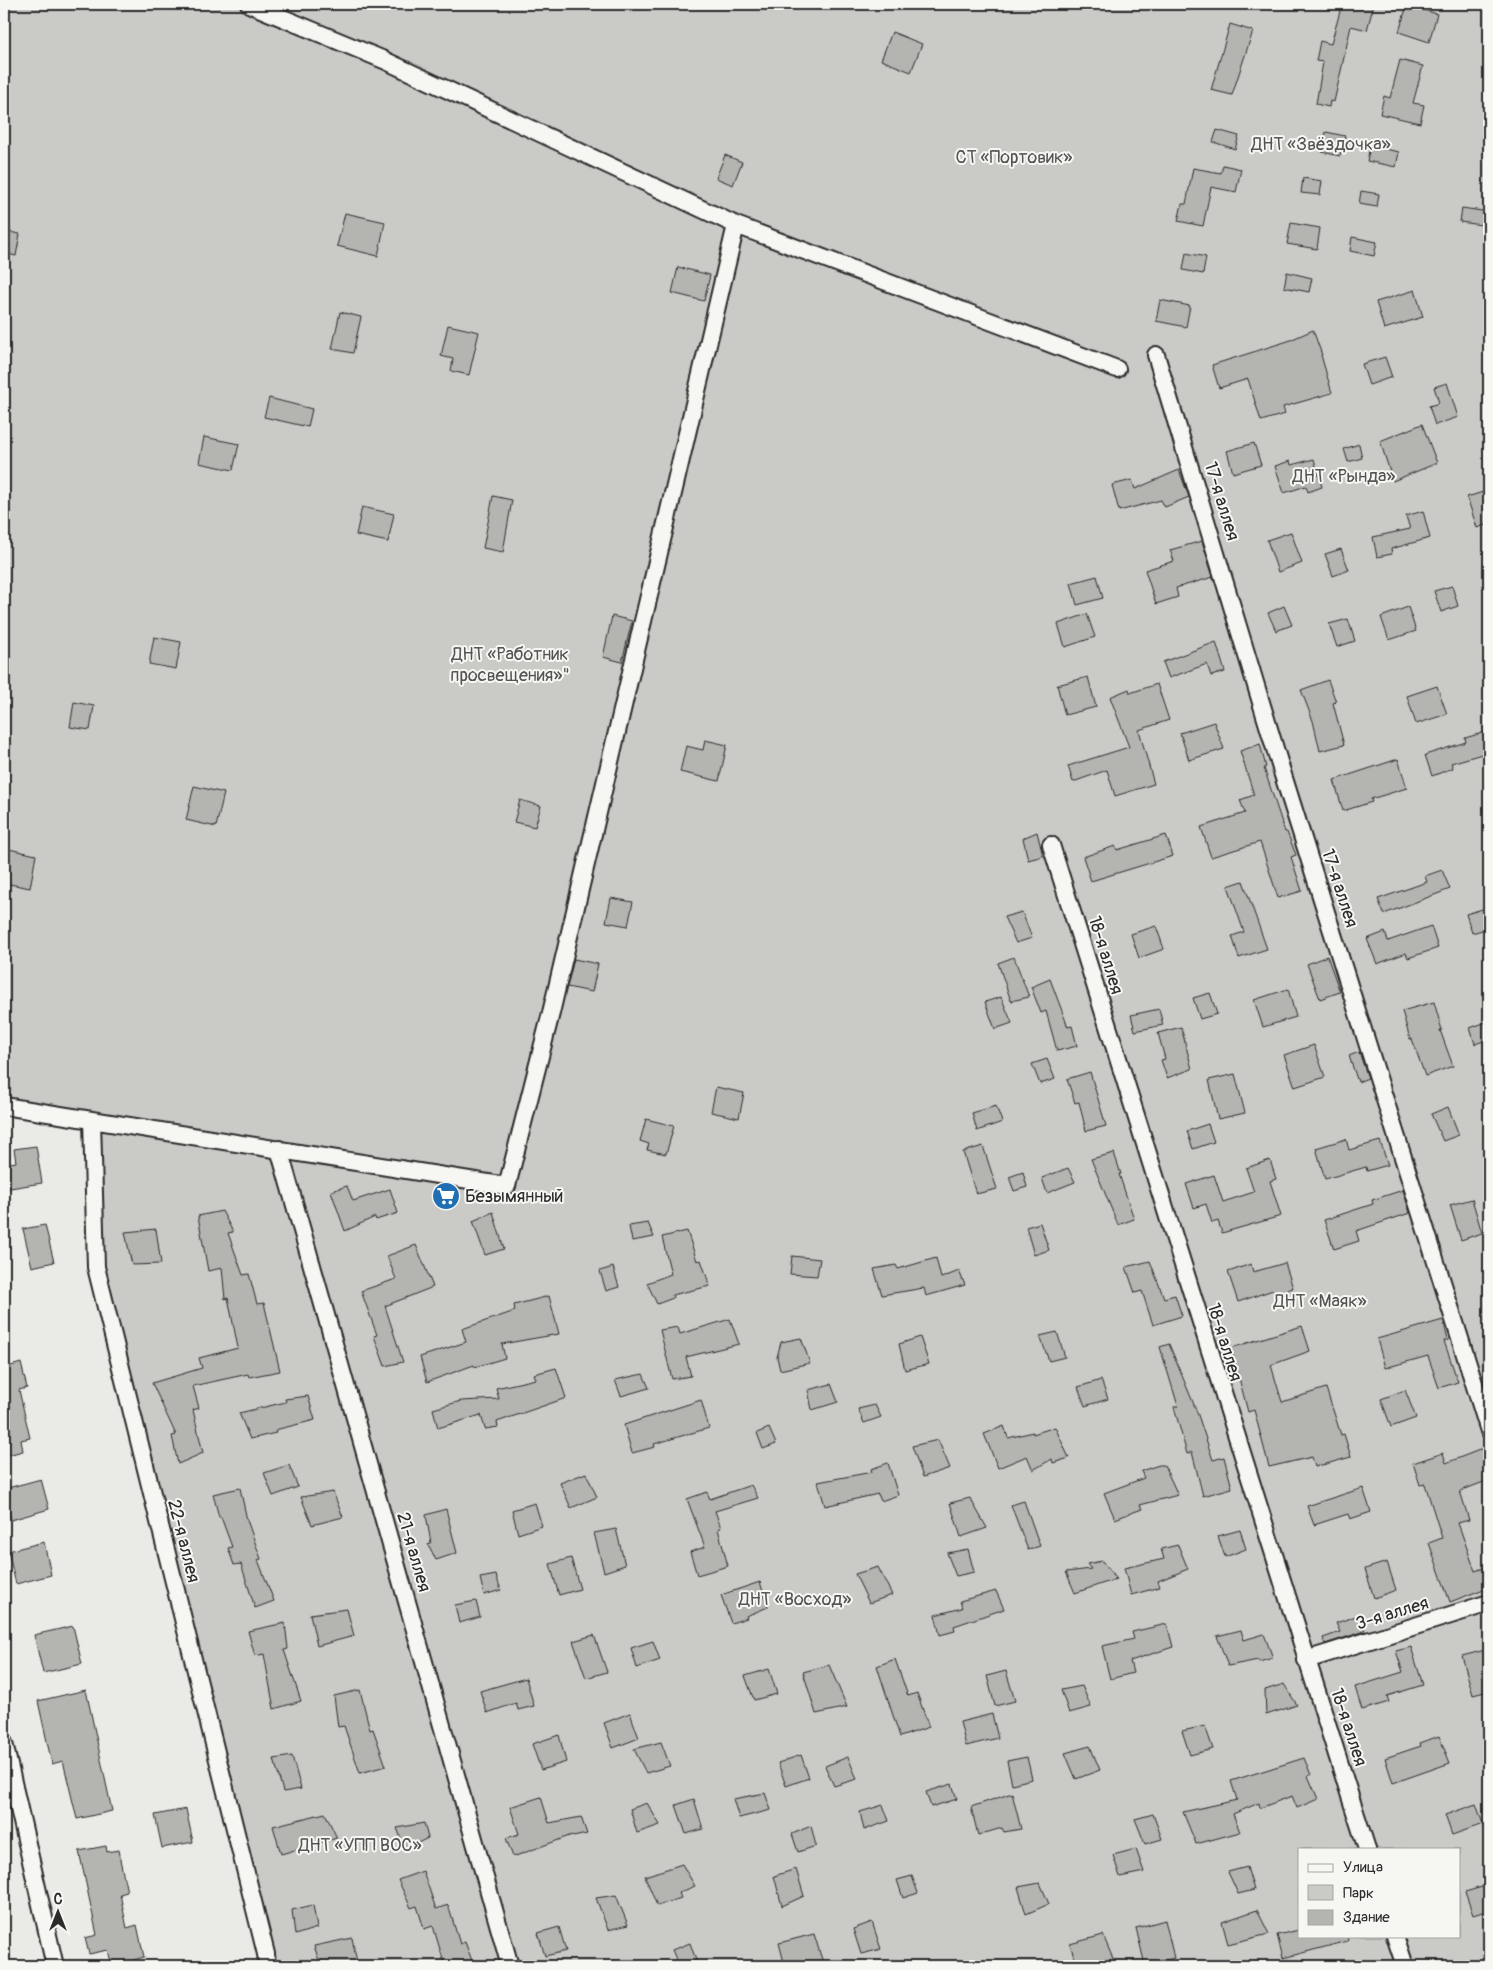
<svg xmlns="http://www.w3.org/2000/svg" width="1493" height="1970" font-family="Pangolin,sans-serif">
	<rect width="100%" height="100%" fill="#eaeae6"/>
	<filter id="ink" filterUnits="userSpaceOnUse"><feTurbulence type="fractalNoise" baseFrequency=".02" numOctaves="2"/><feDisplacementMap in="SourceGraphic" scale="10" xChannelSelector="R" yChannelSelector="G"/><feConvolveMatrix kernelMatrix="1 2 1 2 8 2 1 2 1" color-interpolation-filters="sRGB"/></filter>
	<g filter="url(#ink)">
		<!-- green -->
		<path fill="#cacac7" stroke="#7a7a79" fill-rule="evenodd" d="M4 4H1489V1966H267L96 1267 87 1113 4 1099ZM1299 1849H1459V1936H1299Z"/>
		<!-- building -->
		<path fill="#b4b4b1" stroke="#2b2b2b" d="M1342 4H1374L1367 30 1351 26 1334 102 1330 101 1329 107 1316 104 1323 62 1316 61 1320 41 1331 44Z
			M1407 5 1437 14 1429 42 1399 32Z
			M1230 24 1253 31 1232 95 1211 90Z
			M892 32 922 44 911 72 881 60Z
			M1400 60 1423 66 1413 103 1424 105 1420 123 1380 114 1384 96 1390 98Z
			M1217 130 1239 136 1235 149 1213 142Z
			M1326 132 1345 136 1340 156 1322 152Z
			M1370 146 1399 152 1396 167 1367 161Z
			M725 155 742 162 733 185 716 178Z
			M1223 165 1241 169 1236 192 1211 187 1203 226 1178 221 1182 204H1186L1193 168 1221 173Z
			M1303 178 1322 181 1320 195 1301 193Z
			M1361 191 1379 194 1377 207 1359 204Z
			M1462 208 1489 212V226L1460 222Z
			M345 213 385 222 378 256 337 246Z
			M1291 223 1320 228 1317 249 1287 244Z
			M4 231 20 234 16 256 4 253Z
			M1352 237 1377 242 1374 256 1350 251Z
			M1186 253 1206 257 1203 274 1183 270Z
			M678 267 710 275 704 301 672 293Z
			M1287 272 1312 278 1309 292 1284 287Z
			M1415 290 1423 317 1384 329 1376 302Z
			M1160 300 1190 306 1186 327 1156 321Z
			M340 312 361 317 353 353 332 349Z
			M448 325 479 332 469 375 451 371 453 359 441 356Z
			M1313 330 1322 355H1321L1332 393 1283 407 1285 414 1261 421 1248 379 1219 388 1212 365 1288 341Z
			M1385 357 1392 377 1369 385 1362 364Z
			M1447 383 1458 417 1435 425 1429 406 1439 403 1434 387Z
			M269 398 312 409 308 427 264 417Z
			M1422 424 1437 463 1393 481 1380 441Z
			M204 437 239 444 233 470 199 463Z
			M1254 443 1261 465 1233 473 1227 451Z
			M1359 444 1362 458 1348 462 1344 449Z
			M1314 459 1322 487 1308 492 1306 486 1284 493 1275 466 1290 461 1291 465Z
			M1179 470 1189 497 1165 507 1161 500 1119 511 1112 485 1132 480 1135 489Z
			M1483 492 1489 513V524L1477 528 1467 497Z
			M493 496 512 500 503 552 483 548Z
			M362 507 394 514 388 542 356 535Z
			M1423 511 1430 538 1391 549 1392 554 1377 557 1373 537 1410 529 1406 516Z
			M1291 532 1302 563 1278 572 1267 540Z
			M1202 541 1213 577 1176 588 1178 597 1156 604 1145 570 1174 561 1170 550Z
			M1341 549 1349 570 1333 576 1325 554Z
			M1097 576 1103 598 1077 605 1071 583Z
			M1452 586 1458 606 1441 612 1434 591Z
			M1284 606 1292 625 1276 631 1268 613Z
			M1408 607 1416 631 1389 640 1381 617Z
			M1087 614 1095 637 1065 647 1058 624Z
			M612 616 632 621 622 662 603 657Z
			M1348 619 1355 641 1337 647 1329 624Z
			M154 637 181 642 176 669 149 664Z
			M1216 642 1225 672 1211 676 1207 664 1169 678 1163 662Z
			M1088 677 1096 707 1065 715 1057 685Z
			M1328 680 1336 702 1333 703 1344 745 1320 751 1313 721 1301 690Z
			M1157 684 1169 720 1139 730 1154 784 1115 796 1107 770 1073 782 1068 766 1129 747 1110 697 1129 689 1130 693Z
			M1437 686 1447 714 1416 724 1407 696Z
			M74 702 94 706 90 730 70 727Z
			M1214 722 1224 749 1189 760 1180 733Z
			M1489 731V752L1451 763 1453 768 1432 776 1425 755 1466 742 1465 738Z
			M705 740 727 745 719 781 680 772 686 746 703 750Z
			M1260 744 1266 767 1264 768 1285 832H1287L1296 855 1291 857 1302 891 1278 898 1260 842 1211 857 1201 827 1245 813 1240 800 1254 795 1240 751Z
			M1398 759 1407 788 1371 799 1372 802 1343 811 1334 780Z
			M194 786 224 793 216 827 186 820Z
			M520 800 541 806 535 827 514 822Z
			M1037 832 1043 856 1028 860 1023 838Z
			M1166 835 1173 856 1091 881 1083 857 1115 846 1117 850Z
			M9 849 36 855 30 888 4 883Z
			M1442 870 1450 889 1384 914 1378 899 1427 882 1425 876Z
			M1243 881 1267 949 1239 958 1232 936 1244 932 1228 886Z
			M611 898 633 902 628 926 606 922Z
			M1489 907V928L1472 933 1466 914Z
			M1022 912 1032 938 1016 943 1004 917Z
			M1156 926 1164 949 1139 958 1131 934Z
			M1431 926 1438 948 1408 958 1406 953 1377 964 1367 939 1385 932 1388 941Z
			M1327 956 1340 992 1320 999 1307 964Z
			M1014 957 1029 997 1011 1001 998 963Z
			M574 959 598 964 592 992 567 987Z
			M1050 979 1068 1027 1072 1026 1077 1046 1057 1051 1046 1011 1041 1013 1031 987Z
			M1288 989 1296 1017 1263 1027 1254 1000Z
			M1210 993 1217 1014 1200 1019 1193 998Z
			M1001 997 1012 1023 995 1029 985 1002Z
			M1434 1002 1442 1030H1440L1453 1066 1425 1076 1412 1039H1410L1402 1011Z
			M1159 1009 1163 1025 1135 1031 1131 1015Z
			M1489 1021V1039L1475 1044 1470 1028Z
			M1181 1027 1192 1069 1167 1078 1161 1060 1165 1059 1158 1033Z
			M1314 1045 1325 1077 1295 1087 1284 1055Z
			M1359 1052 1368 1078 1358 1082 1349 1056Z
			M1047 1059 1055 1079 1040 1084 1032 1064Z
			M1090 1072 1106 1126 1086 1131 1079 1102 1075 1103 1067 1079Z
			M1235 1074 1245 1113 1218 1119 1209 1080Z
			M716 1087 744 1093 739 1118 711 1112Z
			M996 1106 1002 1122 977 1131 972 1113Z
			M1448 1107 1459 1135 1443 1141 1431 1114Z
			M646 1119 674 1126 666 1154 647 1150 649 1144 640 1141Z
			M1208 1124 1214 1142 1193 1149 1187 1131Z
			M1346 1139 1349 1150 1380 1141 1388 1165 1367 1171 1366 1167 1325 1179 1316 1148Z
			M36 1146 42 1183 4 1189V1164L16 1162 14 1149Z
			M983 1146 997 1189 976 1194 963 1152Z
			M1114 1153 1121 1174H1119L1134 1219 1118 1225 1091 1159Z
			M1270 1160 1276 1179 1270 1181 1281 1216 1222 1233 1218 1221 1212 1223 1206 1204 1194 1208 1186 1184 1214 1175 1223 1202 1254 1192 1246 1168Z
			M1068 1168 1075 1182 1047 1193 1042 1178Z
			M1023 1172 1027 1187 1014 1191 1009 1177Z
			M347 1186 353 1201 390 1189 398 1213 376 1220 375 1217 345 1231 331 1191Z
			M1403 1190 1410 1213 1356 1231 1359 1241 1334 1249 1324 1220 1373 1204 1372 1200Z
			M1472 1199 1482 1233 1461 1240 1450 1205Z
			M222 1211 233 1232 228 1233 243 1275 249 1274 257 1304 264 1303 280 1371 249 1377 248 1374 193 1386 199 1408 193 1410 203 1453 178 1464 172 1436 176 1435 152 1383 202 1368 199 1358 238 1348 228 1298 225 1299 222 1268 208 1271 198 1216Z
			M493 1212 504 1249 485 1255 473 1221Z
			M648 1223 654 1237 632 1241 629 1226Z
			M1040 1223 1049 1250 1034 1255 1026 1227Z
			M45 1225 54 1262 32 1267 23 1229Z
			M156 1229 161 1264 132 1265 125 1232Z
			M687 1231 697 1261 701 1260 710 1286 672 1295 673 1298 657 1304 647 1283 671 1274 662 1237Z
			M416 1245 433 1287 385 1306 403 1362 385 1366 374 1336 377 1335 361 1291 396 1279 387 1256Z
			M792 1256 820 1259 817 1276 790 1274Z
			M936 1258 941 1278 959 1271 965 1285 926 1296 924 1288 882 1295 874 1269 896 1265 898 1269Z
			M1150 1261 1164 1298 1175 1295 1182 1316 1153 1325 1142 1291 1135 1293 1126 1267Z
			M1285 1263 1293 1288 1275 1294 1273 1290 1238 1302 1228 1272 1251 1264 1253 1272Z
			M613 1267 619 1287 606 1291 600 1271Z
			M549 1296 559 1334 502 1344 505 1358 475 1367 474 1365 427 1382 420 1357 466 1342 462 1329 515 1311 514 1305Z
			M730 1319 739 1344 686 1357 691 1376 672 1379 660 1330 678 1327 680 1334Z
			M1443 1320 1448 1340 1444 1341 1458 1382 1439 1388 1428 1356 1385 1368 1377 1339Z
			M1302 1326 1310 1351 1271 1365 1282 1402 1326 1388 1341 1435 1344 1434 1351 1457 1315 1467 1312 1457 1269 1467 1254 1410 1248 1412 1231 1348Z
			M1057 1332 1065 1357 1049 1361 1040 1336Z
			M920 1337 929 1364 905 1370 899 1344Z
			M801 1338 810 1363 780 1370 777 1357 781 1342Z
			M1169 1344 1197 1412 1213 1460 1224 1457 1232 1488 1203 1496 1192 1452 1187 1454 1174 1407 1178 1406 1160 1347Z
			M21 1363 27 1388 19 1390 30 1438 21 1440 23 1451 4 1456V1368Z
			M556 1368 566 1398 497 1422 498 1427 485 1429 481 1415 438 1428 433 1409 461 1401 499 1399 496 1388 536 1379 534 1374Z
			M643 1374 649 1388 621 1396 615 1380Z
			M1101 1380 1108 1399 1085 1406 1078 1387Z
			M831 1384 838 1402 812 1410 808 1390Z
			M1405 1390 1416 1418 1391 1427 1381 1399Z
			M308 1396 315 1420 275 1430 276 1433 250 1439 239 1413 286 1402 285 1399Z
			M701 1400 709 1428 654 1444 655 1447 632 1453 624 1425Z
			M875 1405 881 1417 864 1423 858 1409Z
			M1004 1426 1008 1438 1033 1432V1434L1055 1427 1069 1458 1053 1463 1052 1459 1033 1470 1027 1456 998 1468 984 1434Z
			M769 1428 776 1444 763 1449 757 1433Z
			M938 1440 950 1468 923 1477 912 1446Z
			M1482 1449 1489 1469V1480L1460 1491 1469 1520 1458 1523 1475 1571 1489 1566V1587L1450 1602 1429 1543 1442 1538 1425 1484 1420 1485 1413 1463 1443 1453 1446 1463Z
			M888 1463 898 1495 881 1501 878 1494 825 1506 818 1482 872 1472 871 1469Z
			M289 1465 298 1487 273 1496 264 1473Z
			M1159 1465H1164L1178 1495 1140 1505 1142 1509 1115 1519 1104 1493 1144 1478 1141 1471Z
			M586 1473 597 1497 571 1508 560 1483Z
			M41 1479 49 1509 11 1520 4 1489Z
			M751 1485 758 1498 715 1511 721 1528 718 1529 728 1566 697 1575 690 1552 705 1547 687 1499 707 1492 710 1499Z
			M240 1488 247 1520 261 1559 258 1560 274 1601 255 1608 241 1564 234 1565 228 1548 232 1547 221 1517H219L213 1494Z
			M1363 1488 1371 1512 1350 1519 1348 1514 1314 1525 1307 1506Z
			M333 1492 343 1517 312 1525 301 1497Z
			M970 1498 987 1528 961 1537 950 1503Z
			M1024 1501 1040 1546 1028 1550 1011 1505Z
			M535 1503 542 1526 518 1534 512 1510Z
			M446 1509 457 1553 436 1560 428 1544 431 1543 426 1515Z
			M616 1529 625 1565 604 1572 594 1533Z
			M1240 1530 1246 1549 1225 1557 1218 1536Z
			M44 1542 51 1575 16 1584 8 1551Z
			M1178 1545 1188 1569 1158 1581 1160 1587 1131 1595 1124 1568 1164 1559 1161 1549Z
			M968 1549 974 1572 956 1576 947 1553Z
			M571 1558 580 1589 559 1595 550 1564Z
			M1102 1561 1116 1579 1075 1593 1066 1572 1091 1569 1087 1564Z
			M1387 1562 1396 1590 1374 1598 1365 1569Z
			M878 1567 892 1595 869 1603 855 1574Z
			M496 1575 501 1590 484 1595 480 1578Z
			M760 1582 768 1607 746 1616 747 1618 731 1623 721 1595Z
			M996 1591 1004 1609 954 1626 955 1631 940 1635 935 1615 962 1608 960 1601Z
			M476 1601 480 1617 459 1623 455 1605Z
			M347 1609 354 1636 317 1646 310 1614Z
			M1359 1615 1365 1631 1325 1644 1323 1638 1340 1632 1336 1623Z
			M285 1623 288 1649 284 1650 301 1701 274 1709 264 1654 255 1656 248 1631Z
			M1167 1624 1173 1647 1130 1661 1133 1673 1110 1679 1102 1646 1134 1639 1132 1632Z
			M73 1626 82 1664 43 1673 34 1635Z
			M1241 1630 1244 1640 1264 1634 1273 1658 1259 1662 1258 1660 1228 1666 1217 1636Z
			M594 1635 607 1672 586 1678 573 1641Z
			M653 1641 660 1660 637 1668 631 1648Z
			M1411 1647 1423 1685 1387 1696 1389 1702 1362 1710 1355 1687 1403 1672 1396 1651Z
			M1489 1649V1691L1473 1695 1462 1656Z
			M895 1659 908 1696 917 1693 929 1727 900 1737 877 1666Z
			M829 1665 847 1707 816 1714 803 1672Z
			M769 1669 777 1694 754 1700 745 1676Z
			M1006 1671 1015 1701 995 1706 987 1676Z
			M526 1678 534 1706 518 1710 516 1703 487 1713 480 1691Z
			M1284 1684 1297 1705 1266 1715 1265 1690Z
			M1082 1686 1091 1707 1069 1713 1061 1690Z
			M86 1690 112 1811 77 1819 63 1761 52 1764 38 1701Z
			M360 1690 370 1730 373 1729 386 1766 360 1773 344 1726 338 1727 334 1696Z
			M630 1713 639 1738 613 1748 604 1723Z
			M992 1714 998 1738 966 1746 960 1722Z
			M1205 1726 1213 1749 1190 1755 1182 1731Z
			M559 1735 566 1762 541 1770 532 1744Z
			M1439 1736 1450 1763 1393 1783 1385 1758 1421 1746 1420 1743Z
			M661 1742 670 1766 646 1773 634 1749Z
			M1090 1746 1100 1770 1076 1779 1065 1753Z
			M801 1755 809 1778 786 1786 778 1763Z
			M292 1756 301 1789 283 1792 274 1759Z
			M848 1757 857 1779 834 1786 825 1766Z
			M1027 1757 1032 1779 1012 1784 1007 1761Z
			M1304 1758 1311 1775 1308 1776 1318 1799 1297 1808 1292 1796 1260 1808 1259 1803 1233 1814 1240 1832 1196 1844 1183 1812 1237 1800 1231 1781Z
			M952 1784 957 1799 931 1807 926 1792Z
			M765 1793 771 1810 739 1818 733 1799Z
			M1012 1793 1021 1829 1004 1832 1002 1828 978 1835 971 1807Z
			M541 1797 549 1823 581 1817 587 1834 573 1837 572 1835 513 1857 506 1838 519 1834 510 1807Z
			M694 1799 703 1829 686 1834 676 1805Z
			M647 1803 660 1825 637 1833 630 1809Z
			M1476 1804 1483 1824 1452 1835 1445 1815Z
			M883 1805 889 1821 864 1830 860 1812Z
			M186 1809 193 1842 162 1848 155 1815Z
			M325 1813 337 1838 281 1854 273 1826Z
			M1153 1814 1162 1839 1145 1844 1135 1819Z
			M424 1823 428 1838 405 1849 397 1828Z
			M811 1826 816 1846 798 1852 792 1834Z
			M106 1846 107 1852 118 1850 127 1892 120 1894 127 1928 137 1925 144 1957 130 1961V1966H112L108 1950 89 1954 85 1938 97 1935 79 1851Z
			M1136 1849 1144 1872 1120 1877 1113 1855Z
			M682 1864 695 1886 679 1893 681 1898 657 1906 645 1876Z
			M1247 1867 1254 1890 1238 1894 1228 1872Z
			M796 1869 804 1896 782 1906 774 1876Z
			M423 1871 436 1909 448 1905 460 1944 465 1942 474 1966H445L433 1926 424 1929 417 1906 411 1908 398 1880Z
			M912 1876 918 1893 903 1898 897 1880Z
			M1040 1883 1049 1904 1026 1914 1018 1887Z
			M1489 1885V1910L1473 1915 1465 1892Z
			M616 1895 628 1925 608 1930 596 1898Z
			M313 1905 317 1928 295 1935 292 1910Z
			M1257 1910 1269 1934 1228 1944 1222 1922Z
			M1165 1920 1174 1958 1145 1965 1136 1928Z
			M872 1922 881 1949 861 1954 853 1929Z
			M559 1927 566 1951 545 1956 538 1933Z
			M1299 1930V1936H1347L1348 1941 1283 1958 1277 1935Z
			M814 1934 824 1966H785L779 1943Z
			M1103 1935 1116 1966H1077L1070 1944Z
			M352 1938 357 1962 343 1966H321L314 1946Z
			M690 1943 698 1966H679L672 1950Z"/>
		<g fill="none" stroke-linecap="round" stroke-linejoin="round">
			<!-- street casing -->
			<g stroke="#2b2b2b" stroke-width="20">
				<path id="street" d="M249 4 384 60 736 225 1117 369
					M1156 355 1283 775 1489 1431
					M1051 845C1154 1180 1259 1515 1367 1849
					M4 1106 507 1186 551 1013 736 225
					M92 1120 96 1267 266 1954 267 1966
					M279 1149 510 1966
					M1306 1660 1489 1603
					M4 1743 55 1966
					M1395 1936 1405 1966"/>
			</g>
			<!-- street -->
			<use href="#street" stroke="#f6f6f2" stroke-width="16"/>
		</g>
	</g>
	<!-- icons -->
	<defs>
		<g id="supermarket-disc" transform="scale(1.4375)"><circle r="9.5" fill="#1f6fb2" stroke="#f6f6f2"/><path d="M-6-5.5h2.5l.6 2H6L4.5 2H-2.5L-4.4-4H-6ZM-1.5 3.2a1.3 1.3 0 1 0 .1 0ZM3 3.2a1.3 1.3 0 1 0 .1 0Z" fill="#fff"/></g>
	</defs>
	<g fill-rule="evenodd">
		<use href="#supermarket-disc" x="446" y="1196"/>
	</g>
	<g text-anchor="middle" stroke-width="4" stroke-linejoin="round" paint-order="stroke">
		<!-- park labels -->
		<g font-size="18" fill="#535352" stroke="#f6f6f2">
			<text x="1321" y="150">ДНТ «Звёздочка»</text>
			<text x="1014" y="163">СТ «Портовик»</text>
			<text x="1344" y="482">ДНТ «Рында»</text>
			<text x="510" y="660">ДНТ «Работник<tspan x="510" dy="21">просвещения»"</tspan></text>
			<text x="1320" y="1307">ДНТ «Маяк»</text>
			<text x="795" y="1605">ДНТ «Восход»</text>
			<text x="360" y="1851">ДНТ «УПП ВОС»</text>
		</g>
		<!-- street labels -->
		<g font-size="18" fill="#2b2b2b" stroke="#f6f6f2">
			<text transform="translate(1222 501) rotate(73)" y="6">17-я аллея</text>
			<text transform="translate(1340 888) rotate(72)" y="6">17-я аллея</text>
			<text transform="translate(1106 955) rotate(73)" y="6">18-я аллея</text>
			<text transform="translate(1225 1342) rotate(73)" y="6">18-я аллея</text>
			<text transform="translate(184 1541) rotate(76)" y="6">22-я аллея</text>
			<text transform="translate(414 1552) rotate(74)" y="6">21-я аллея</text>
			<text transform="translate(1392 1613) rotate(-17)" y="6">3-я аллея</text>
			<text transform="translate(1349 1727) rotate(72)" y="6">18-я аллея</text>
		</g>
		<!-- poi labels -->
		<g font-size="18" fill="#2b2b2b" stroke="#f6f6f2" text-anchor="start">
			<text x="465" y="1202">Безымянный</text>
		</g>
	</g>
	<!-- margin -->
	<rect width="1493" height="1970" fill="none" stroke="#f6f6f2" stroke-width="20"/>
	<rect x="10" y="10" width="1473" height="1950" fill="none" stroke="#2b2b2b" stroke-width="2" filter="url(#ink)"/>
	<!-- legend -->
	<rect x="1298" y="1848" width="162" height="90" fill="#f6f6f2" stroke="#a5a5a2"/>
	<rect x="1308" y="1864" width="25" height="8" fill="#f6f6f2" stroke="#a5a5a2"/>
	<text x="1343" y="1872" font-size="15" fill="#2b2b2b">Улица</text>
	<rect x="1308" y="1885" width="25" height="15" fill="#cacac7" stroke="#a5a5a2"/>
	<text x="1343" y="1898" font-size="15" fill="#2b2b2b">Парк</text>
	<rect x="1308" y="1910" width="25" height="15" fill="#b4b4b1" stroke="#a5a5a2"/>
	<text x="1343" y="1922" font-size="15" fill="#2b2b2b">Здание</text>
	<!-- north arrow -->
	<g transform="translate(58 1912)" stroke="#f6f6f2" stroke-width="4" paint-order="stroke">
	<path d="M0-4L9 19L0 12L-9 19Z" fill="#2b2b2b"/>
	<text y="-8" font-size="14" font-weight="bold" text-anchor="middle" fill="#2b2b2b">С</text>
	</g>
</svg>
